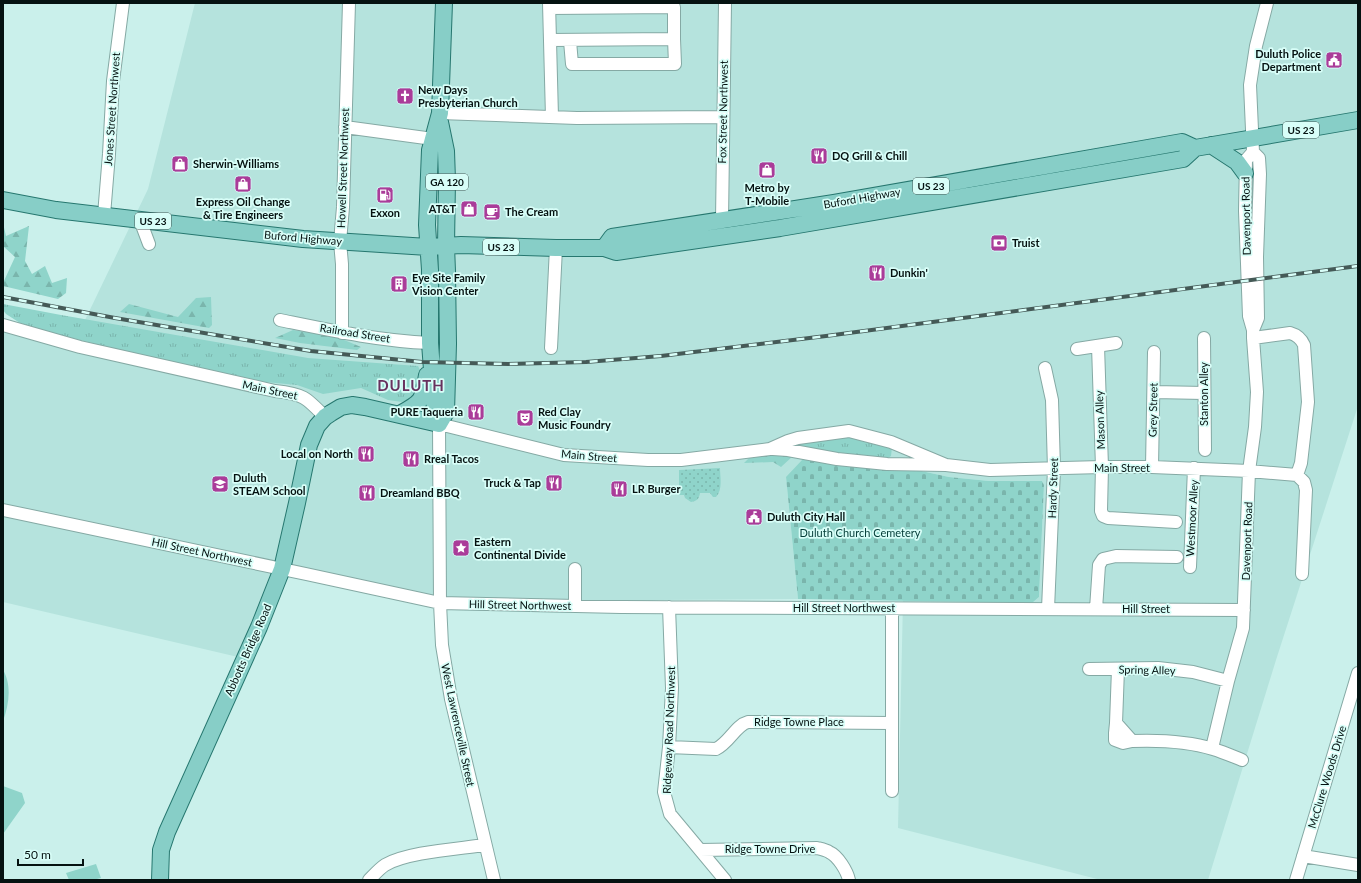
<svg xmlns="http://www.w3.org/2000/svg" width="1361" height="883" font-family="Lato,sans-serif">
	<defs>
		<pattern id="grass-tufts" width="24" height="20" patternUnits="userSpaceOnUse"><rect width="24" height="20" fill="#8fd4ca"/><path d="M3 7l-1-3M5 7V3M7 7l1-3M15 17l-1-3M17 17v-4M19 17l1-3" fill="none" stroke="#7ab5ac"/></pattern>
		<pattern id="forest-firs" width="22" height="20" patternUnits="userSpaceOnUse"><rect width="22" height="20" fill="#8fd4ca"/><path d="M5 1l3.5 6h-7zM16 11l3.5 6h-7z" fill="#7ab5ac"/></pattern>
		<pattern id="cemetery-stones" width="16" height="16" patternUnits="userSpaceOnUse"><rect width="16" height="16" fill="#8fd4ca"/><path d="M2 7V4a2 2 0 0 1 4 0v3zM10 15v-3a2 2 0 0 1 4 0v3z" fill="#7ab5ac"/></pattern>
		<pattern id="park-dots" width="8" height="8" patternUnits="userSpaceOnUse"><rect width="8" height="8" fill="#8fd4ca"/><path d="M2 2h.1M6 6h.1" fill="none" stroke="#7ab5ac" stroke-width="1.8" stroke-linecap="round"/></pattern>
	</defs>
	<rect width="100%" height="100%" fill="#caf0eb"/>
	<!-- built -->
	<path fill="#b5e3dd" d="M195 3H1358V406L1276 660 1208 880H1101L898 828 903 600 1032 603 1039 597 1044 485 1042 481H989L949 477 912 469 786 477 798 599 659 600 569 613 449 610 435 608 287 574 238 657 3 602V330L73 345 148 189Z"/>
	<!-- grass -->
	<path fill="url(#grass-tufts)" d="M3 304 61 315 308 358 418 366 420 370 419 390 412 398 402 402 388 400 361 388 323 394 297 385 265 382 120 350 52 333 20 323 6 314 3 310Z
		M846 435 892 447 891 456 888 458 836 455 800 447 797 443Z"/>
	<!-- forest -->
	<path fill="url(#forest-firs)" d="M3 223 6 236 29 226 25 261 32 274 45 266 52 283 67 278 66 293 58 299 3 286V283L15 257 3 246Z
		M211 297 212 325 209 328 120 312 129 304 178 317 196 298Z
		M293 330 337 337 361 347 357 350 300 343 275 338Z
		M784 454 793 456 781 467 773 462 744 463 749 458Z"/>
	<!-- cemetery -->
	<path fill="url(#cemetery-stones)" d="M803 459 828 463 912 469 949 477 989 481H1042L1044 485 1039 597 1032 603 798 599 786 477Z"/>
	<!-- park -->
	<path fill="url(#park-dots)" d="M720 468C720 477 723 490 716 497H713L710 493H700C699 499 697 501 691 502L685 498 684 495H679V470Z"/>
	<!-- garden -->
	<path fill="#8fd4ca" d="M3 670C12 685 9 705 3 721Z
		M3 786 22 793 25 803 3 834Z
		M96 864 101 878 93 880H69L66 873Z"/>
	<g fill="none" stroke-linecap="round" stroke-linejoin="round">
		<!-- minor casing -->
		<g stroke="#85a9a4" stroke-width="14">
			<path id="minor" d="M549 3 552 117
				M549 8 674 7V39
				M550 40 674 39 675 64H572L570 41
				M440 113 577 118 723 117
				M345 127 433 139
				M104 215 109 154 113 81 123 3
				M140 220 149 244
				M722 220 725 3
				M280 320C329 330 379 341 430 343
				M3 325 80 347 275 391C303 394 306 397 325 417
				M1253 330 1249 316 1245 211 1246 160 1253 152 1250 85 1256 46 1267 3
				M342 333V264L340 242 343 207 349 3
				M1204 338 1205 450
				M1253 338 1290 333C1297 335 1301 338 1304 345L1308 402 1301 463 1297 475
				M1098 346 1102 467 1101 511 1103 516 1108 518 1176 522
				M551 348 556 248
				M1077 349 1116 343
				M1045 368 1052 400 1054 469 1048 609
				M1154 392 1204 393
				M773 449 788 450 837 459 887 464 946 465 990 470 1102 467H1152L1249 471 1297 475
				M1152 467 1154 352
				M1297 475 1304 482 1306 490 1302 574
				M3 510 306 574 440 603 621 607 1244 610
				M1190 567 1194 468
				M575 606V569
				M669 607 672 688 669 747 664 792 670 814 725 880
				M892 609V791
				M1096 609 1099 565 1103 559 1116 556 1177 557
				M1089 669 1158 668 1193 672 1228 681
				M1118 669 1116 723 1132 741C1159 740 1187 741 1213 749 1223 752 1232 756 1242 760
				M1116 723 1115 733V740L1123 743 1132 741
				M669 747 716 749C729 743 736 725 748 722L892 723
				M1212 748 1228 681 1243 628 1249 471 1255 427 1257 392 1253 338V330L1258 318 1257 257 1260 174 1259 158 1253 152
				M700 850 817 848C821 849 826 850 829 852 838 856 847 871 849 880
				M1303 856 1358 865
				M369 880C374 875 379 869 385 865 407 852 458 849 485 845
				M494 880 451 699 442 645 440 603 439 424 564 455 648 460H681L770 449 788 441 798 438 849 431 891 442 946 465
				M1296 880 1358 673"/>
		</g>
		<!-- major casing -->
		<g stroke="#26776f" stroke-width="18">
			<path id="major" d="M1211 145 1237 162 1245 173
				M3 200 56 210 303 239 428 247 461 245 556 248H604L616 252 780 228 1183 159 1195 148
				M604 248 612 237 834 203 1182 142 1195 148 1358 120
				M400 414C422 402 423 401 427 375
				M439 424 435 410 430 343V270L427 225 430 150 440 113 444 3
				M439 424 446 412 448 344 447 271 446 246 447 180 446 151 440 122
				M160 880 161 850 167 832 259 627 282 569 297 503 309 445 317 426 325 417 331 413 341 407 352 405 365 407 439 424"/>
		</g>
		<!-- minor -->
		<use href="#minor" stroke="#fff" stroke-width="12"/>
		<!-- major -->
		<use href="#major" stroke="#87cec7" stroke-width="16"/>
		<!-- rail casing -->
		<g stroke="#455a57" stroke-width="4">
			<path id="rail" d="M3 297 115 318 311 351 422 362 508 364 586 362 661 356 826 336 1358 266"/>
		</g>
		<!-- rail -->
		<use href="#rail" stroke="#d8fef8" stroke-width="2.5" stroke-dasharray="8" stroke-linecap="butt"/>
	</g>
	<!-- icons -->
	<defs>
		<g id="civic-square" transform="scale(0.9)"><rect x="-9" y="-9" width="18" height="18" rx="4" fill="#aa3c99" stroke="#d8fef8"/><path d="M-.6-6.5H3V-4.5H.6V-3L4-1V1h2V6H-6V1h2V-1L-.6-3ZM-1.2 2.5V6h2.4V2.5Z" fill="#fff"/></g>
		<g id="church-square" transform="scale(0.9)"><rect x="-9" y="-9" width="18" height="18" rx="4" fill="#aa3c99" stroke="#d8fef8"/><path d="M-1.2-6h2.4v3.5h3.3v2.4h-3.3V6h-2.4V-.1h-3.3v-2.4h3.3Z" fill="#fff"/></g>
		<g id="restaurant-square" transform="scale(0.9)"><rect x="-9" y="-9" width="18" height="18" rx="4" fill="#aa3c99" stroke="#d8fef8"/><path d="M-5-6h1v4h1v-4h1v4h1v-4h1v5L-1.5 .5V6h-2V.5L-5-1ZM5-6V6H3V1.5H1.5Q1.5-4 5-6Z" fill="#fff"/></g>
		<g id="shop-square" transform="scale(0.9)"><rect x="-9" y="-9" width="18" height="18" rx="4" fill="#aa3c99" stroke="#d8fef8"/><path d="M-5-2.5h2.3a2.7 3.5 0 0 1 5.4 0H5L5.5 6h-11ZM-1.5-2.5h3a1.5 2.3 0 0 0-3 0Z" fill="#fff"/></g>
		<g id="fuel-square" transform="scale(0.9)"><rect x="-9" y="-9" width="18" height="18" rx="4" fill="#aa3c99" stroke="#d8fef8"/><path d="M-5.5-6h7V0h2V4h1.3V-2.5L3-4.5l.8-.8L6-3V5H2.5V1h-1V6h-7ZM-4.2-4.7v3.2H.2V-4.7Z" fill="#fff"/></g>
		<g id="cafe-square" transform="scale(0.9)"><rect x="-9" y="-9" width="18" height="18" rx="4" fill="#aa3c99" stroke="#d8fef8"/><path d="M-5.5-4.5H6V0H3Q3 3.5 0 3.5H-2.5Q-5.5 3.5-5.5 0ZM3-3.2v2h1.7v-2ZM-6 4.5H4V6H-6Z" fill="#fff"/></g>
		<g id="bank-square" transform="scale(0.9)"><rect x="-9" y="-9" width="18" height="18" rx="4" fill="#aa3c99" stroke="#d8fef8"/><path d="M-6-4H6V4H-6ZM0-2.3a2.3 2.3 0 1 0 0 4.6a2.3 2.3 0 1 0 0-4.6Z" fill="#fff"/></g>
		<g id="building-square" transform="scale(0.9)"><rect x="-9" y="-9" width="18" height="18" rx="4" fill="#aa3c99" stroke="#d8fef8"/><path d="M-4-6H4V6H1V3H-1V6H-4ZM-2.5-4.3h1.7v1.8h-1.7ZM.8-4.3h1.7v1.8H.8ZM-2.5-1h1.7V.8h-1.7ZM.8-1h1.7V.8H.8Z" fill="#fff"/></g>
		<g id="theatre-square" transform="scale(0.9)"><rect x="-9" y="-9" width="18" height="18" rx="4" fill="#aa3c99" stroke="#d8fef8"/><path d="M-5-5.5Q0-4 5-5.5V0Q5 5 0 6Q-5 5-5 0ZM-3.3-2.5H-1v1.5H-3.3ZM1-2.5H3.3v1.5H1ZM-2.8 1Q0 5.5 2.8 1Z" fill="#fff"/></g>
		<g id="school-square" transform="scale(0.9)"><rect x="-9" y="-9" width="18" height="18" rx="4" fill="#aa3c99" stroke="#d8fef8"/><path d="M0-5L7-2L0 1L-7-2ZM-4 1L0 2.5L4 1V4Q0 6-4 4Z" fill="#fff"/></g>
		<g id="sight-square" transform="scale(0.9)"><rect x="-9" y="-9" width="18" height="18" rx="4" fill="#aa3c99" stroke="#d8fef8"/><path d="M0-6L1.8-2.2L6-1.7L2.9 1.2L3.7 5.4L0 3.3L-3.7 5.4L-2.9 1.2L-6-1.7L-1.8-2.2Z" fill="#fff"/></g>
	</defs>
	<g fill-rule="evenodd">
		<use href="#civic-square" x="1334" y="60"/>
		<use href="#church-square" x="405" y="96"/>
		<use href="#restaurant-square" x="819" y="156"/>
		<use href="#shop-square" x="180" y="164"/>
		<use href="#shop-square" x="767" y="170"/>
		<use href="#shop-square" x="243" y="184"/>
		<use href="#fuel-square" x="385" y="195"/>
		<use href="#shop-square" x="469" y="209"/>
		<use href="#cafe-square" x="492" y="212"/>
		<use href="#bank-square" x="999" y="243"/>
		<use href="#restaurant-square" x="877" y="273"/>
		<use href="#building-square" x="399" y="284"/>
		<use href="#restaurant-square" x="476" y="412"/>
		<use href="#theatre-square" x="525" y="418"/>
		<use href="#restaurant-square" x="366" y="454"/>
		<use href="#restaurant-square" x="411" y="459"/>
		<use href="#restaurant-square" x="554" y="483"/>
		<use href="#school-square" x="220" y="484"/>
		<use href="#restaurant-square" x="619" y="489"/>
		<use href="#restaurant-square" x="367" y="493"/>
		<use href="#civic-square" x="754" y="517"/>
		<use href="#sight-square" x="461" y="548"/>
	</g>
	<g text-anchor="middle" stroke-width="3.5" stroke-linejoin="round" paint-order="stroke">
		<!-- shield labels -->
		<g fill="#d8fef8" stroke="#445956" stroke-width="1">
			<rect x="1283" y="122" width="36" height="16" rx="3"/>
			<rect x="426" y="174" width="42" height="16" rx="3"/>
			<rect x="913" y="178" width="36" height="16" rx="3"/>
			<rect x="135" y="213" width="36" height="16" rx="3"/>
			<rect x="483" y="239" width="36" height="16" rx="3"/>
		</g>
		<g font-size="10" font-weight="bold" fill="#051211">
			<text x="1301" y="134">US 23</text>
			<text x="447" y="186">GA 120</text>
			<text x="931" y="190">US 23</text>
			<text x="153" y="225">US 23</text>
			<text x="501" y="251">US 23</text>
		</g>
		<!-- poi labels -->
		<g font-size="11" font-weight="bold" fill="#051211" stroke="#d8fef8" text-anchor="start">
			<text x="1321" y="58" text-anchor="end">Duluth Police<tspan x="1321" dy="13">Department</tspan></text>
			<text x="418" y="94">New Days<tspan x="418" dy="13">Presbyterian Church</tspan></text>
			<text x="832" y="160">DQ Grill &amp; Chill</text>
			<text x="193" y="168">Sherwin-Williams</text>
			<text x="767" y="192" text-anchor="middle">Metro by<tspan x="767" dy="13">T-Mobile</tspan></text>
			<text x="243" y="206" text-anchor="middle">Express Oil Change<tspan x="243" dy="13">&amp; Tire Engineers</tspan></text>
			<text x="456" y="213" text-anchor="end">AT&amp;T</text>
			<text x="505" y="216">The Cream</text>
			<text x="385" y="217" text-anchor="middle">Exxon</text>
			<text x="1012" y="247">Truist</text>
			<text x="890" y="277">Dunkin'</text>
			<text x="412" y="282">Eye Site Family<tspan x="412" dy="13">Vision Center</tspan></text>
			<text x="463" y="416" text-anchor="end">PURE Taqueria</text>
			<text x="538" y="416">Red Clay<tspan x="538" dy="13">Music Foundry</tspan></text>
			<text x="353" y="458" text-anchor="end">Local on North</text>
			<text x="424" y="463">Rreal Tacos</text>
			<text x="233" y="482">Duluth<tspan x="233" dy="13">STEAM School</tspan></text>
			<text x="541" y="487" text-anchor="end">Truck &amp; Tap</text>
			<text x="632" y="493">LR Burger</text>
			<text x="380" y="497">Dreamland BBQ</text>
			<text x="767" y="521">Duluth City Hall</text>
			<text x="474" y="546">Eastern<tspan x="474" dy="13">Continental Divide</tspan></text>
		</g>
		<!-- street labels -->
		<g font-size="11" fill="#051211" stroke="#d8fef8">
			<text transform="translate(112 109) rotate(-86)" y="4">Jones Street Northwest</text>
			<text transform="translate(723 112) rotate(-89)" y="4">Fox Street Northwest</text>
			<text transform="translate(343 168) rotate(-88)" y="4">Howell Street Northwest</text>
			<text transform="translate(862 198) rotate(-10)" y="4">Buford Highway</text>
			<text transform="translate(1246 216) rotate(-91)" y="4">Davenport Road</text>
			<text transform="translate(303 238) rotate(5)" y="4">Buford Highway</text>
			<text transform="translate(355 333) rotate(9)" y="4">Railroad Street</text>
			<text transform="translate(270 390) rotate(12)" y="4">Main Street</text>
			<text transform="translate(1204 394) rotate(-90)" y="4">Stanton Alley</text>
			<text transform="translate(1153 410) rotate(-89)" y="4">Grey Street</text>
			<text transform="translate(1100 420) rotate(-92)" y="4">Mason Alley</text>
			<text transform="translate(589 456) rotate(5)" y="4">Main Street</text>
			<text x="1122" y="472">Main Street</text>
			<text transform="translate(1053 488) rotate(-88)" y="4">Hardy Street</text>
			<text transform="translate(1192 518) rotate(-87)" y="4">Westmoor Alley</text>
			<text transform="translate(1247 541) rotate(-88)" y="4">Davenport Road</text>
			<text transform="translate(202 552) rotate(12)" y="4">Hill Street Northwest</text>
			<text transform="translate(520 605) rotate(1)" y="4">Hill Street Northwest</text>
			<text x="844" y="612">Hill Street Northwest</text>
			<text x="1146" y="613">Hill Street</text>
			<text transform="translate(248 650) rotate(-66)" y="4">Abbotts Bridge Road</text>
			<text transform="translate(1147 670) rotate(1)" y="4">Spring Alley</text>
			<text x="799" y="726">Ridge Towne Place</text>
			<text transform="translate(458 725) rotate(78)" y="4">West Lawrenceville Street</text>
			<text transform="translate(669 730) rotate(-88)" y="4">Ridgeway Road Northwest</text>
			<text transform="translate(1327 777) rotate(-73)" y="4">McClure Woods Drive</text>
			<text x="770" y="853">Ridge Towne Drive</text>
		</g>
		<!-- park labels -->
		<g font-size="11" fill="#003a35" stroke="#d8fef8">
			<text x="860" y="537">Duluth Church Cemetery</text>
		</g>
		<!-- district labels -->
		<g font-size="15" font-weight="bold" letter-spacing="1" fill="#68315e" stroke="#d8fef8">
			<text x="411" y="391">DULUTH</text>
		</g>
	</g>
	<!-- border -->
	<rect width="1361" height="883" fill="none" stroke="#051211" stroke-width="8"/>
	<!-- scale -->
	<path d="M18 859v6h65v-6" fill="none" stroke="#051211" stroke-width="2"/>
	<text x="24" y="859" font-size="12" fill="#051211" stroke="#d8fef8" stroke-width="3" paint-order="stroke">50 m</text>
</svg>
